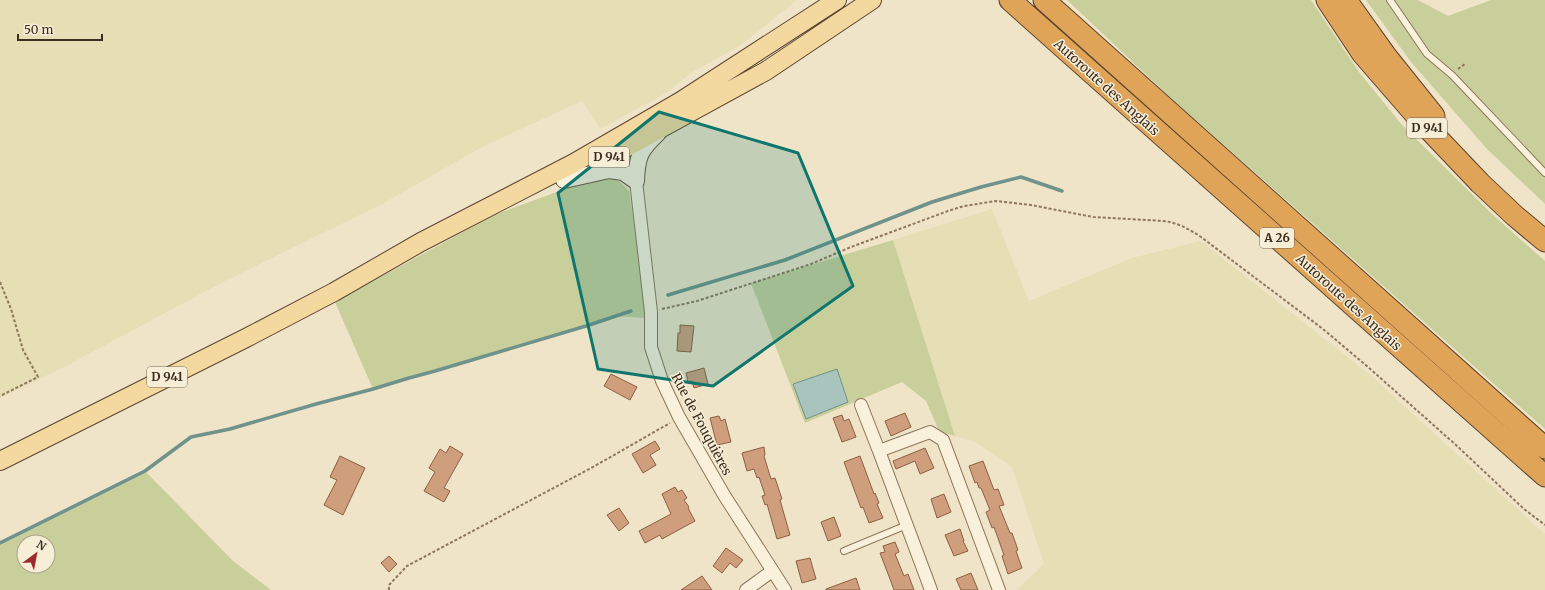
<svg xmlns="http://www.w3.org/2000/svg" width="1545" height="590" font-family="Merriweather,serif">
	<rect width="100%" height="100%" fill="#f0e4c8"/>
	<!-- farmland -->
	<path fill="#e6deb5" d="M0 0H797L738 47 692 72 668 92 600 129 582 101 484 146 384 203 223 282 68 365 0 398Z
		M992 209 1029 301 1132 258 1201 241 1369 374 1545 534V590H1017L1044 564 1012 467 976 442 955 436 893 240Z"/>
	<!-- green -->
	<path fill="#c9cf9b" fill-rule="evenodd" d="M1067 0H1311L1359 72 1402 125 1492 214 1545 261V429L1173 100Z
		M1366 0H1418L1448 16 1491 0H1545V204L1487 149 1411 62Z
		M605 176 619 181 629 191 638 249 646 318 614 316 586 326 435 371 409 378 373 389 335 302 494 215 584 182Z
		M893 240 955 436 939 431 926 401 902 382 805 423 751 283Z
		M145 471 233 561 271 590H0V543ZM24 542H48V566H24Z"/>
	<!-- water -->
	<path fill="#a9c4bc" stroke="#6f938a" d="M837 369 848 402 806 419 793 384Z"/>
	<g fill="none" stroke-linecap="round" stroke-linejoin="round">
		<!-- stream -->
		<path stroke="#6f938a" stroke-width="3.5" d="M668 295 785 260 932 202 981 187 1021 177 1062 191
			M0 543 145 471 191 437 230 429 316 404 373 389 409 378 435 371 586 326 631 311"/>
	</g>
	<!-- building -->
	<path fill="#cf9f7d" stroke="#8d5f41" d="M680 325 694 326 691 352 677 351 678 333H680Z
		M704 368 708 384 694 388 692 381 688 382 686 373Z
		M611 374 637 387 630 400 604 386Z
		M905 413 911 427 891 436 885 421Z
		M842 415 844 421 849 419 856 437 842 442 833 418Z
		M719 416 721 421 725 419 731 442 717 445 710 418Z
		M655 441 660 449 650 455 656 465 643 473 632 454Z
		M450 446 463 454 444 488 450 491 444 502 424 491 435 472 429 468 440 449 446 453Z
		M764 447 765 455 764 456 771 479 775 478 782 499 780 500 790 535 777 539 767 504 765 505 762 496 765 495 759 477 757 478 754 469 747 471 742 453Z
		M925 448 934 468 920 474 915 461 896 469 893 461Z
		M340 456 365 468 343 515 324 505 337 480 330 477Z
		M860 456 874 494 875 493 879 503 877 504 883 518 869 523 863 507 861 508 844 462Z
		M983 461 994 490 998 489 1004 505 999 506 1010 533H1012L1018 550 1016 551 1022 568 1008 574 1002 556 1004 555 994 527 992 528 986 512 990 510 981 488H979L977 482 975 483 969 466Z
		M675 487 678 492 682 490 687 498 684 500 689 507 688 508 695 521 662 539 660 535 645 543 639 531 671 514 662 494Z
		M944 494 951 512 937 518 931 499Z
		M619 508 629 523 619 531 607 515Z
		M834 517 841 536 828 541 821 522Z
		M960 529 964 541H963L968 551 954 556 945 535Z
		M895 542 899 552 895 554 904 576 908 574 914 590H894L890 579 880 553 885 552 883 546Z
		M726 548 743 560 736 568 730 563 722 573 713 566Z
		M389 556 397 564 389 572 381 563Z
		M810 558 816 579 802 583 796 561Z
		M971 573 978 590H961L956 579Z
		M702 576 712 590H681Z
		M856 578 860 590H826V589Z"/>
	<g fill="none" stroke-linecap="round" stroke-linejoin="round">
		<!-- lane casing -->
		<g stroke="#8d765c" stroke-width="8">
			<path id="lane" d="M1390 0 1427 54 1452 75 1545 173
				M844 551 907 525"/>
		</g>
		<!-- street casing -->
		<g stroke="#8d765c" stroke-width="14">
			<path id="street" d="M636 181 651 312V347L662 381 679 417 724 495 785 590
				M861 405 879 451
				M746 590 772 571
				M931 590 879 451 930 432 943 440 999 590"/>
		</g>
		<!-- secondary casing -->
		<g stroke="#6f573f" stroke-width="18">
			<path id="secondary" d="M564 180 609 170 623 172 636 181
				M636 181C637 156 640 150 658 133"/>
		</g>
		<!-- primary casing -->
		<g stroke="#5b4430" stroke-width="20">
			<path id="primary" d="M625 148 766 71 872 0
				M0 461 246 338 334 292 421 242 574 163 681 101 837 0"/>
		</g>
		<!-- highway casing -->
		<g stroke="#5b4430" stroke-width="23">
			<path id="highway" d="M1010 0 1545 476
				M1044 0 1545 448
				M1327 0 1362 53 1421 121 1480 183 1515 216 1545 241
				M1346 0 1386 56 1434 116"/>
		</g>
		<!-- path -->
		<path stroke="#8d765c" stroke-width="2" stroke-dasharray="3 2" stroke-linecap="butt" d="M1458 69 1465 64
			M0 282 11 309 23 350 38 377 0 396
			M662 309 697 301 811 264 851 247 948 211 964 206 996 201 1031 205 1093 217 1164 221C1178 223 1189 229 1201 237L1323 329 1368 367 1456 445 1524 509 1545 525
			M389 590V585L407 566 593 467 670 423"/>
		<!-- lane -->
		<use href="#lane" stroke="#faf1dc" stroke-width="6"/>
		<!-- street -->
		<use href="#street" stroke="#faf1dc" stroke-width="12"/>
		<!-- secondary -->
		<use href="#secondary" stroke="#faf1dc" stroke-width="16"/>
		<!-- primary -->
		<use href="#primary" stroke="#f3d9a0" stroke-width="18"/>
		<!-- highway -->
		<use href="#highway" stroke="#e0a458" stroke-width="21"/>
	</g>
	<!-- marked area -->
	<path fill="#0f766e" fill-opacity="0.2" stroke="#0f766e" stroke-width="3" stroke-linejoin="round" d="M659 112 798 153 853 286 713 386 598 369 558 193Z"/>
	<g text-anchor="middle" stroke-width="3" stroke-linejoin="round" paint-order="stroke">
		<!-- shield labels -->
		<g fill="#f7eed8" stroke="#756857" stroke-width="1">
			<rect x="1407" y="118" width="40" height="20" rx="3"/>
			<rect x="589" y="147" width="40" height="20" rx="3"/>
			<rect x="1260" y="228" width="34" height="20" rx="3"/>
			<rect x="147" y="367" width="40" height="20" rx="3"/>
		</g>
		<g font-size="12" font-weight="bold" fill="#3d2e20">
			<text x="1427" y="132">D 941</text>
			<text x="609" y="161">D 941</text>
			<text x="1277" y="242">A 26</text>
			<text x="167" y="381">D 941</text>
		</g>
		<!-- street labels -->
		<g font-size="13" fill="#3d2e20" stroke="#f7eed8">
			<text transform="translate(1107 87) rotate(42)" y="5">Autoroute des Anglais</text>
			<text transform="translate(1349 302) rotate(42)" y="5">Autoroute des Anglais</text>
			<text transform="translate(702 424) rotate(62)" y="5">Rue de Fouquières</text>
		</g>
	</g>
	<!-- north arrow -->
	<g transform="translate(36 554) rotate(32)"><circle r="19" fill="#f7eed8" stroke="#ada18e"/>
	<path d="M0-3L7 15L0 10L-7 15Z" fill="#9e2a2b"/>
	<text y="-6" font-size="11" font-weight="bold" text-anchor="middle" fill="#3d2e20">N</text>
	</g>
	<!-- scale -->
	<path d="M18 34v6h84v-6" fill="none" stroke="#3d2e20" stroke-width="2"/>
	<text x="24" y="34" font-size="12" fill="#3d2e20" stroke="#f7eed8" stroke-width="3" paint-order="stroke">50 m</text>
</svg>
